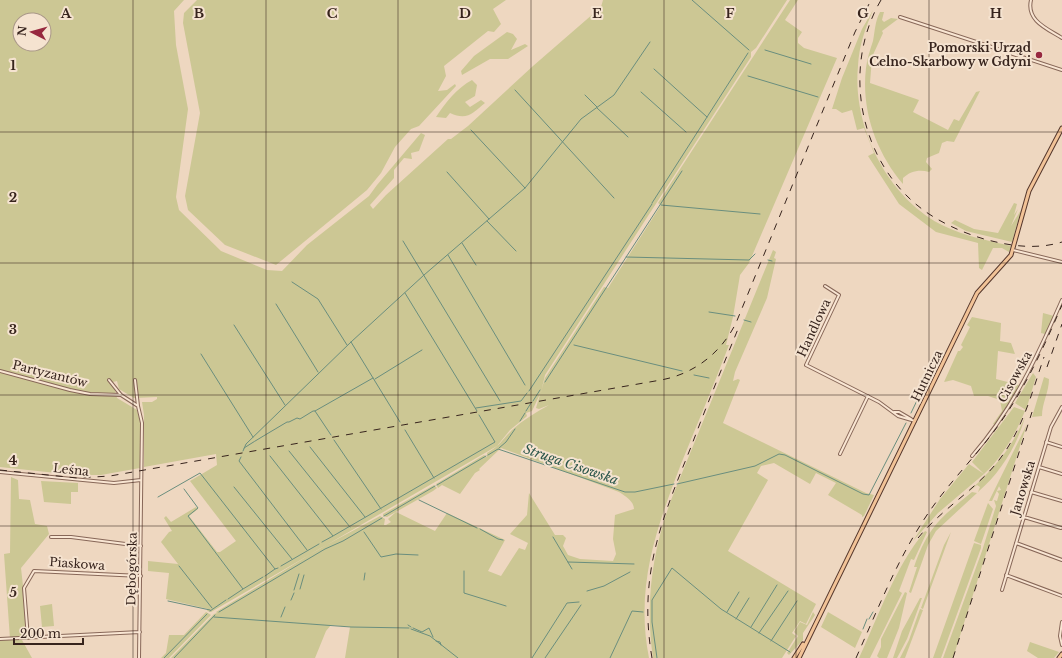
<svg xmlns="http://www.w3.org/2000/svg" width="1062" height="658" font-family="'Libre Baskerville',serif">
	<rect width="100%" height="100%" fill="#eed7c0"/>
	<!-- green -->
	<path fill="#ccc794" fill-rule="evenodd" d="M0 0H184L174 11 176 45 188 109 176 197 179 210 221 251 267 270 282 271 307 245 369 196 377 185 421 133 425 135 419 151 411 153 412 159 404 158 394 170V178L370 205 373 209 386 195 448 139H451L468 126 533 66 601 7 603 0H787L756 48 751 52V57L545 375 541 392 532 411 526 413 527 416 526 417 510 430 497 446 211 612 207 611 208 609 166 599 169 573 148 571V561L178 564 161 542 169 532 172 531 164 518 166 516 171 522 196 507 198 509 189 516 217 552H220L236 541 190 481 217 465 216 454 144 467V415L142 402H152L157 399V397L134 398 119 389 117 381 113 382 117 398 137 410 140 421V468L101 475H75L0 467ZM20 20H44V44H20Z
		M197 0H506L493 9 501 24 494 32 488 31 444 66 446 76 438 91 447 90 455 84 456 86 419 126 411 129 395 147 381 173 367 190 276 265 225 245 188 210 185 196 200 113 183 23 184 13Z
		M790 0H798L785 20 802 32 798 38V43L804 48 837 58 749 263 740 275 733 317 726 345H729C714 385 697 424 681 464 656 529 635 587 649 658H345L350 627 331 625 326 631 315 658H171L214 614 217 613 216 612 319 549 380 516 385 519 384 525H386L391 522 388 519 396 512 435 531 447 513 505 540 488 571 501 576 519 548 525 550 528 543 510 534 527 515 529 493 555 535H563L566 538 563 546 568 555 580 559 613 561 616 554 613 539 615 515 634 509C634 501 625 496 619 492L501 448 479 469 480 470 475 473 460 494 442 485 438 488 436 484 484 455 487 457V453C501 445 501 441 512 430 523 420 536 412 549 405L539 409 536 408 545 378 604 287 608 288 661 205 658 203Z
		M873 10C865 29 859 46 858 66 852 127 888 199 944 226 965 236 989 241 1011 246L1009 252 1002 248H993L982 270 979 268 978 243 936 232 899 204 868 156 874 153 864 128 857 130 852 110 842 113 836 109H832L842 78 862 29Z
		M880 12H884L882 20 884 22 891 18 898 19 882 31 883 33 872 57 870 83 919 100 913 112 948 130 954 119 959 121 976 92 980 91 954 142 947 141 942 143 939 153 927 158 926 162 932 169 929 172C920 169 910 171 903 178V184C876 152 861 110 866 68 867 59 870 50 873 41 875 31 875 21 880 12Z
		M507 32 513 34 517 39 511 50 525 44 528 46 508 59H490L462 75 461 71 474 56Z
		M472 80 477 85 475 96 465 102 470 107 481 100 485 103C473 113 467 121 450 113L446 118 436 117C445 103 457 88 472 80Z
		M1014 203 1017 204 1014 215 1018 209 1011 226 1021 210 1012 242 966 231 951 223 955 220 974 229 998 233Z
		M773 250 776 252 774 258 776 259 767 298 735 372 733 381 738 379 740 380 723 423 866 493 874 495 864 516 862 517V515L828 495 836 483 816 473 810 484 774 463 761 466 757 473 768 480 728 551 816 604 806 624 800 621 792 633 796 636 782 658H653C645 603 652 552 671 500Z
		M1043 313 1054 316 1045 334 1041 333Z
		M972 317 1001 323 1000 341 1011 343 1015 354 998 351 996 379 1019 385 1014 397 995 425 993 424 1002 411 1000 400 988 396H974L971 386 953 380 944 382 958 351H960L963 347 961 345 970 327 967 325Z
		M1033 373 1036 377 1026 410 1015 403Z
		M1044 377 1049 379C1049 392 1042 403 1042 416L1032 417Z
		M1014 407 1025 411C1015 435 1003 456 984 474L972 462Z
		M1025 417C1017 446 1001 472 978 492L980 487 977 485 965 495C993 469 1009 453 1025 417Z
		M1027 424 953 658H943L982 551 996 506 994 500 997 501 999 494 997 491 1001 490 999 486 1001 482 992 501H989Z
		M969 464 984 474 938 513 913 541 940 499Z
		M11 477 18 480 19 499 30 500 35 524 47 526 49 534 21 568 29 640H22L32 658H0V640L10 639 4 554 10 553Z
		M41 481 78 483V492H71V504L44 502Z
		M434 485 437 488 433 491 387 517 383 516V514Z
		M972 492 977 493 936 531 928 545 911 593 909 592 917 567H914C928 527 940 518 972 492Z
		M988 503 993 509 981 544 974 541Z
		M925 531 927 532 914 560 911 559 899 591 902 593 870 658H859C879 615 895 567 925 531Z
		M951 532 923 609 921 608 944 545Z
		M974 543 981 545V548L941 658H933Z
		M905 592 907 593 899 628 887 658H879L877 656 881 647V639Z
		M920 598H922L907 639 897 658H893L902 631Z
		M52 604 54 626 42 627 40 606Z
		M920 609 923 610 905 658H900L909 640Z
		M206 612 211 615 169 658H161L166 653 169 635H184Z
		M813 612 815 615 803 633V640L789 655 787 653 798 636 794 632 800 622 807 625Z
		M828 612 862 632 855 648 821 627Z
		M1030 642 1059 652 1054 658H1038L1027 651Z"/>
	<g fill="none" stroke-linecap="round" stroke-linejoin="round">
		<!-- stream -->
		<path stroke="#6a8e7e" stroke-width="1" d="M692 0 749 50
			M765 50 811 64
			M654 69 707 117
			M748 76 818 97
			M515 90 614 198
			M641 92 686 132
			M585 95 597 107
			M597 108 628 137
			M471 130 525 188
			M447 172 489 219
			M652 203 748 53
			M661 205 760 214
			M487 221 516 251
			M403 241 500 401
			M462 243 476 265
			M448 255 525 385
			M626 257 749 260 755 254
			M768 260 772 261
			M292 282 318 299 347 345
			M405 293 477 411
			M276 304 318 372
			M709 312 735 316
			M744 320 751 322
			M234 325 285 405
			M351 342 400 422
			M574 345 682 371
			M201 354 253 437
			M694 375 709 378
			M375 379 422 350
			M545 382 682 171
			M529 391 652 204
			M533 401 540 390
			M476 408 521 401 527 393
			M315 411 331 435
			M526 411 531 403
			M911 413 923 388 927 384
			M520 421 525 413
			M405 430 434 478
			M334 440 381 509
			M310 447 365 517
			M244 448C258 439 272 431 287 422H289L297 418 300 419 313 411H315L373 378
			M499 448 506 442 515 429
			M243 451 246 444 351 342 424 275 525 188 581 119 614 95 650 42
			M289 451 350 527
			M488 455 498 449 625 492H635L674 484
			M270 456 333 536 322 542
			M241 457 239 461 307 550
			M677 484 755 466 779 454 785 455 863 494 869 495 906 423
			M437 485 486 456
			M234 487 292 559
			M184 489 198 508 188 516 243 589 228 599
			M158 497 200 473 275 569 278 568
			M419 500 477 528
			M384 516 435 486
			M480 529 498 539 503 540
			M364 532 381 557 396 554 418 555
			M333 536 495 442 479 415
			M553 537 572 569
			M568 562 634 564
			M179 566 212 608
			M281 566 319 544
			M464 571V593L506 606
			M265 576 275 569
			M364 580 365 573
			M243 589 263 577
			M300 589 304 575
			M294 590 299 574
			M587 591 604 586 630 572
			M291 600 294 593
			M168 601 210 610
			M210 611 226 600
			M219 612 325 549 343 541 382 518
			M727 612 739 592
			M214 617 351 627 409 628
			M281 617 285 607
			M736 619 749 598
			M869 619 873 612
			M408 625 411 627
			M751 627 777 585
			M413 628 422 632 429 628 433 637
			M411 629 430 636 458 658
			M863 629 867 619
			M759 633 788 591
			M436 641 440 642 441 645
			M771 641 797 601
			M164 658 207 614
			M174 658 215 615
			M532 658 567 603 579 602
			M545 658 581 605
			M610 658 632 611 643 612
			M657 658 652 622V600L672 568 721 609 790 652"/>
		<!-- minor casing -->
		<g stroke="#876758" stroke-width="4">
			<path id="minor" d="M1031 0C1026 21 1048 29 1062 38
				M900 17 1062 70
				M1013 250 1062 262
				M825 286 839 295 806 365 879 402 898 416 915 421
				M0 371 70 390 90 394 121 395 138 406 142 423 139 658
				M109 380 121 395
				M135 380 138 406
				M894 412H899L911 419
				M1046 442 1062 447
				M840 454 868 396
				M972 456C1013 409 1037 357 1062 300
				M1039 467 1062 474
				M0 472 114 483 141 480
				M1031 492 1062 501
				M1024 517 1061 528
				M51 537H71L141 546
				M1016 543 1062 560
				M1006 575 1062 596
				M1002 590 1051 427 1062 407
				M1062 622 1060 636 1062 645
				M28 638 24 588 34 571 141 576
				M0 639 140 632"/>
		</g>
		<!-- major casing -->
		<g stroke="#55372c" stroke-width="5">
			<path id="major" d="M794 658 803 644
				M799 658 977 293 1011 255 1029 191 1062 128
				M1059 658 1062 654"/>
		</g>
		<!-- minor -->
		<use href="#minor" stroke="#f9e6d3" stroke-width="2"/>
		<!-- major -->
		<use href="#major" stroke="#f2c397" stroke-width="3"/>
		<!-- rail -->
		<path stroke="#37241d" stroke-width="1" stroke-dasharray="7 7" stroke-linecap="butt" d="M881 0C840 70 860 168 929 214 946 225 964 233 984 239 1010 246 1036 250 1062 242
			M1047 367 1062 324
			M0 470 77 478 110 476 661 380C694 374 721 353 736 323L855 32 871 0
			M918 538C941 510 972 492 995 465 1022 433 1031 395 1044 357
			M652 658C638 576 661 521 691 447 706 407 722 368 738 329
			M856 658C878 609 898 557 929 512 949 483 974 458 995 430 1024 391 1043 349 1062 305
			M953 658 1032 412"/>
	</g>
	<!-- grid -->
	<path fill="none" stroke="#37241d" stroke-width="1" stroke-opacity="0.55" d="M133 0V658M266 0V658M398 0V658M531 0V658M664 0V658M796 0V658M929 0V658M0 132H1062M0 263H1062M0 395H1062M0 526H1062"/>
	<!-- markers -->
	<circle fill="#97283f" stroke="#f5e3d0" stroke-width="1.5" cx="1039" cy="55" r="4"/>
	<g text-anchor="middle" stroke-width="4" stroke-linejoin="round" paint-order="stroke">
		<!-- poi labels -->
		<g font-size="12" font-weight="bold" fill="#37241d" stroke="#f5e3d0" text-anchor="end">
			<text x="1031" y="52">Pomorski Urząd<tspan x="1031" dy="14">Celno-Skarbowy w Gdyni</tspan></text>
		</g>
		<!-- street labels -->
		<g font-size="12" fill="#37241d" stroke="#f5e3d0">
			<text transform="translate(814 328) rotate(-65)" y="4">Handlowa</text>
			<text transform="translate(50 374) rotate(14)" y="4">Partyzantów</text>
			<text transform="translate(927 376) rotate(-64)" y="4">Hutnicza</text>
			<text transform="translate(1015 377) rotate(-61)" y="4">Cisowska</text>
			<text transform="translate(71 470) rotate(6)" y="4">Leśna</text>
			<text transform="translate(1023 488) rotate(-73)" y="4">Janowska</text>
			<text transform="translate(77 564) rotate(4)" y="4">Piaskowa</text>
			<text transform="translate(132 569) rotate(-89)" y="4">Dębogórska</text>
		</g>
		<!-- water labels -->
		<g font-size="13" font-style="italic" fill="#2c574b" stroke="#f5e3d0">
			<text transform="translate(571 464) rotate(19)" y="5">Struga Cisowska</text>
		</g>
	</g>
	<g font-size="13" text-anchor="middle" font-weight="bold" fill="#37241d" stroke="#f5e3d0" stroke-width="4" stroke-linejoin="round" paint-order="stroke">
		<text x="66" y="18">A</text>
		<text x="199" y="18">B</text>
		<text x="332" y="18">C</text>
		<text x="465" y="18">D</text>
		<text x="597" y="18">E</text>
		<text x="730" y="18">F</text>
		<text x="863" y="18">G</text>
		<text x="996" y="18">H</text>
		<text x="13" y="70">1</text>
		<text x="13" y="202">2</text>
		<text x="13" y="334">3</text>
		<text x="13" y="465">4</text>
		<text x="13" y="597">5</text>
	</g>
	<!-- north arrow -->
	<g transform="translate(32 32) rotate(276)"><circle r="19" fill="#f5e3d0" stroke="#a99788"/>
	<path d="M0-3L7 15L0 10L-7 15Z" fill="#97283f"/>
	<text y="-6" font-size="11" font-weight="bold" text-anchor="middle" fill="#37241d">N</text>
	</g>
	<!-- scale -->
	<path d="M14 638v6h69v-6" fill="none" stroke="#37241d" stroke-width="2"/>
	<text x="20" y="638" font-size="12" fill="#37241d" stroke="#f5e3d0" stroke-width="3" paint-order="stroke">200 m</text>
</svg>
